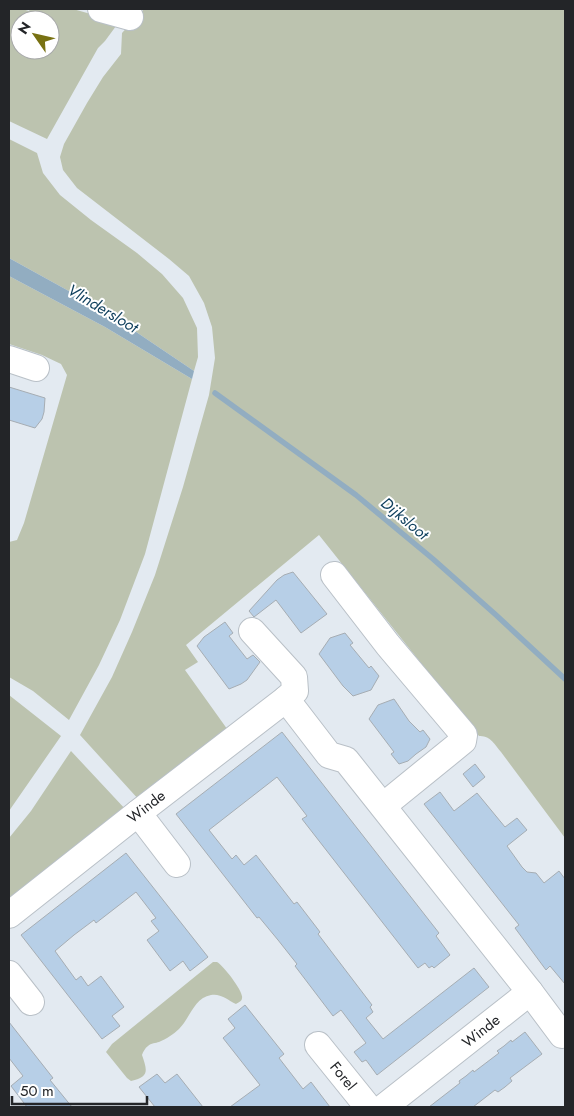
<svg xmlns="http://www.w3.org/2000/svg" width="574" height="1116" font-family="Jost,sans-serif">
	<rect width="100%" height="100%" fill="#e3eaf1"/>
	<!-- green -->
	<path fill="#bcc3af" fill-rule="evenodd" d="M9 9H22L29 11 30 9H73L119 22 105 41 98 48 47 139 9 121ZM20 20H50V50H20Z
		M144 9H565V838L501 752C495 745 490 735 479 736L319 535 186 645 198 662 185 670 230 733 140 801 80 735 112 677 132 632 155 575 183 487 209 395 215 358 212 327 204 303 189 276 169 259 77 188 63 170 60 157 64 144 87 103 103 77 121 54 122 33Z
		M9 139 37 153 43 173 60 195 91 220 137 253 162 274 183 298 197 328 198 357 194 371 105 311 9 258Z
		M9 276 105 327 192 379 145 554 120 620 99 665 69 720 33 691 9 677V542L17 540 24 523 67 375 61 364 42 355 9 344Z
		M9 695 61 736 9 811Z
		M71 751 127 811 9 905V838L31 811Z
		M213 962C214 962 216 962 217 962 223 965 244 992 242 998 242 1001 239 1002 236 1004 228 1000 220 993 211 995 194 998 190 1018 179 1029 174 1034 166 1039 159 1042 156 1043 151 1043 148 1046 145 1048 143 1052 142 1055 147 1070 150 1077 131 1081L127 1078 106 1052 112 1044Z"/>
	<!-- water -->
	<path fill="#92adc1" d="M9 258 105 311 194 371 192 379 105 327 9 276Z"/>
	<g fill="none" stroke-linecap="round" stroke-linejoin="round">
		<!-- stream -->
		<path stroke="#92adc1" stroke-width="5.5" d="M215 393 356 495 433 559 496 615 565 679"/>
	</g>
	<!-- building -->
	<path fill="#b7cfe7" stroke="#a6adb3" d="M9 387 45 398 44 412 42 419 35 428 9 420Z
		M293 572 327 614 301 633 276 600 254 617 249 611 277 580 284 575Z
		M225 622 233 633 229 636 247 659 253 655 260 662 247 680 241 684 229 689 197 646 204 637Z
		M345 633 353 643 350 645 369 668 371 666 379 676 371 690 353 696 343 686 319 654 330 638Z
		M394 699 409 721 420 732 423 730 430 739 426 747 416 754 408 761 399 764 391 754 394 752 369 719 378 705Z
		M282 732 439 933 436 936 450 955 434 968 432 966 429 968 425 963 418 968 302 819 307 816 277 777 209 830 232 859 236 855 244 865 256 855 294 904 297 902 320 932 318 934 372 1005 370 1007 373 1012 366 1018 383 1039 474 968 489 987 377 1075 366 1060 362 1062 354 1052 366 1043 341 1010 333 1016 295 966 297 964 278 940 259 917 257 918 176 814Z
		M475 764 485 777 473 787 463 774Z
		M440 792 454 811 477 793 505 827 517 818 527 830 507 846 522 867 527 872 536 873 544 883 559 871 565 879V984L550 966 546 970 515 928 519 925 424 804Z
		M126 853 208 957 190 971 183 961 170 971 147 940 159 931 151 921 156 918 136 892 96 923 94 920 74 935 55 951 76 980 81 976 88 986 101 976 124 1007 112 1016 120 1026 102 1039 21 935Z
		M245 1005 284 1054 279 1058 303 1089 311 1082 330 1107H230L260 1085 223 1038 235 1028 228 1019Z
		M9 1022 53 1078 50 1080 72 1107H27L11 1086 23 1076 9 1058Z
		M525 1032 542 1054 510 1078 512 1081 505 1087 498 1092 495 1090 473 1107H429L460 1083 459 1081 466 1076 473 1070 474 1072 499 1053 497 1051 504 1046 511 1040 512 1042Z
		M157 1074 165 1083 177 1074 203 1107H155L139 1087Z"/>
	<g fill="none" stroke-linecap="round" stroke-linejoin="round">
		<!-- minor casing -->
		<g stroke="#b9c0c7" stroke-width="28">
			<g id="minor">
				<path d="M101 9 130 17"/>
				<path d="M9 359 36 368"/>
				<path d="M334 575 388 645 464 735 463 741 383 806"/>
				<path d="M252 631 294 677 295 691 286 699"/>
				<path d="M138 813 177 864"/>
				<path id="s1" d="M9 915 138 813 286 699 329 755 346 760 530 992 384 1107"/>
				<path d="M9 974 31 1002"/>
				<path d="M530 992 562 1035"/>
				<path id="s2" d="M318 1045 368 1107"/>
			</g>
		</g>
		<!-- minor -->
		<use href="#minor" stroke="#fff" stroke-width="26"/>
	</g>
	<g text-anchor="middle" stroke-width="4" stroke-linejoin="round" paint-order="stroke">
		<!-- street labels -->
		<g font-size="15" fill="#232528" stroke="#fff">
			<text dy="5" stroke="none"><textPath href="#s1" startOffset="175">Winde</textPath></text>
			<text transform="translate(481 1031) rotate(-38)" y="5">Winde</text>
			<text dy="5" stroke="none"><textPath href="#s2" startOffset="40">Forel</textPath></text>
		</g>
		<!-- water labels -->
		<g font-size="16" font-style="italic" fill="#0d3e5c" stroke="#fff">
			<text transform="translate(103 308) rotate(31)" y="6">Vlindersloot</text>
			<text transform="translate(405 518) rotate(40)" y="6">Dijksloot</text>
		</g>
	</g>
	<!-- border -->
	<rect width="574" height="1116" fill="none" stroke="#232528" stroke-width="20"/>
	<!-- north arrow -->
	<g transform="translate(35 35) rotate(304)"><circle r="24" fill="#ffffff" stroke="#a7a8a9"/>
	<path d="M0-4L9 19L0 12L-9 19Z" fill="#787112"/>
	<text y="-8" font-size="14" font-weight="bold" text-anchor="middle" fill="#232528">N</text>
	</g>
	<!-- scale -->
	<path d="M12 1096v8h135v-8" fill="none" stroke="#232528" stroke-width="2.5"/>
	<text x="20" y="1096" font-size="15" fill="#232528" stroke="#ffffff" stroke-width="4" paint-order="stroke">50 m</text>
</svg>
